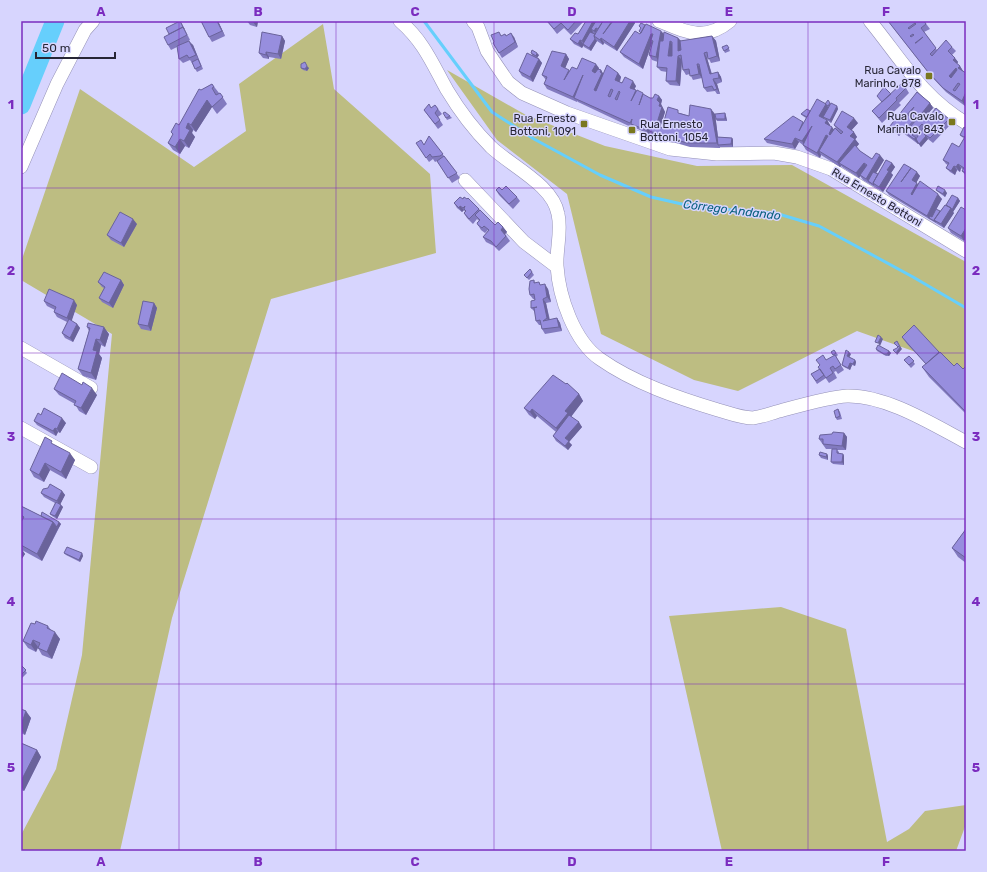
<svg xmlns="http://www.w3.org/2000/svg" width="987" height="872" font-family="Rubik,sans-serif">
	<rect width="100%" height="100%" fill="#d7d5fe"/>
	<!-- green -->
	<path fill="#bdbd82" d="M323 24 334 89 430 174 436 253 271 299 172 618 120 851H21V835L56 769 82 655 112 334 21 280V262L80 89 194 167 246 131 239 84Z
		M447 70 526 115 605 146 697 166 792 165 966 262V370L857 331 738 391 694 380 601 334 567 194 497 140Z
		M781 607 846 629 887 842 909 829 925 811 966 805V824L956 851H722L669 616Z"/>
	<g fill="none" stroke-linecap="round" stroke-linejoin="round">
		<!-- stream -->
		<path stroke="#66cffc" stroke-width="3" d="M424 21 492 112 534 139 600 175 651 197 695 207 775 213 819 226 913 277 966 308"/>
		<!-- river -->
		<path stroke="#66cffc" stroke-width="19" d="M21 105 55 21"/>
		<!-- minor casing -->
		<g stroke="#9491b7" stroke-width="14">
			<path id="minor" d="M400 21C424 42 432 63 447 90 459 110 475 131 491 147 511 166 553 185 558 214 562 231 556 249 557 266 559 297 574 341 600 359 634 383 678 398 718 410 729 413 741 418 753 418 761 417 769 414 776 412 795 407 828 397 847 396 886 395 932 424 966 442
				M473 21 478 27 487 51 497 66 508 82 522 93 567 113 670 149 717 154 774 153 797 157 831 169 966 251
				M659 21C686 32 705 42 730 21
				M870 21C901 59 922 97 966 123
				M21 167 57 84 85 30 93 21
				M465 180 524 242 557 267
				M21 348 91 388
				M21 428 91 467"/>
		</g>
		<!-- minor -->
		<use href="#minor" stroke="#fff" stroke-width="13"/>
	</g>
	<!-- wall -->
	<path fill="#827abf" d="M180 21 190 40 187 42 193 45 203 69 197 72 192 63 190 60 183 63 179 59 177 47 171 50 168 45 169 34Z
		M201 21H218L225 36 212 42 209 37Z
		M247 21H262V22L258 21 257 27 250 25Z
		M547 21H584L571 35 564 28 557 34Z
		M586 21H634L635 23 617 51 604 43 603 45 597 41 591 51 584 47 583 45 582 48 574 44 570 39 578 34Z
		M888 21H924L930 29 924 32 937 50 952 47 956 51 952 55 958 62 957 64 960 66 963 71 966 73V104L965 106 946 92 931 76Z
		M639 26 678 38 681 41 712 36 716 41 720 61 711 63 708 57 707 58 712 74 718 72 721 77 722 82 717 84 720 94H717L715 91 707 92 704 88 702 78 693 80 690 74 686 75 683 70 682 61 680 86 670 85 666 81 667 72 661 71 657 67 658 62 652 60 649 55 652 43 643 69 624 57 620 52 641 34 639 31 641 29Z
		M282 36 285 41 281 59 269 57V59L263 58 259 53Z
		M502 36H506L514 37 518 47 502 58 499 53Z
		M728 47 730 51 725 53 724 51Z
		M531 53 539 55 537 58 539 59 542 63 533 82 522 76 519 71 532 55Z
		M566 54 569 59 565 68 569 71 577 69 599 68V69L601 70 603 74 618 73 621 77 620 82 636 86 634 90 650 98H653L659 96 662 100 661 104 665 112 660 128H662L680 113 689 116 715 114 718 137 732 138 733 140V147H720V148L690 147 652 136 650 133 649 134 633 127V128L578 102 577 101V102L547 89 544 84 546 80 542 75Z
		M301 68H309L307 71 303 70Z
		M212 84 219 93H220L227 104 217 114 212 107 196 132 193 130 192 133 195 137 189 148 185 146 180 154 173 150 168 143 173 135 171 132 179 125 201 90Z
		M906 88 909 93 899 103 901 105 882 123 872 111 891 94Z
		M917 92 930 103 933 108 926 116 928 118 949 119 952 123 933 143 928 139 921 147 918 143V144L902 132 899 136 893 130 890 126Z
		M825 104H831L837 106 838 109 831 123 824 118V119L827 120 830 125V126L834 130H837L834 125 858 123 851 130 857 137 855 139 859 144 856 147 860 151 872 159 884 160 876 173 878 174 892 163 895 167 891 173 893 175 883 192 863 180 860 176 859 178 842 167 841 166 840 167 821 155 820 158 806 150 803 145 799 142 795 149 767 143 764 139 803 122 804 123 806 118 803 116 801 114 810 111Z
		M435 105 442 114 438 117 443 125 438 129 424 110 431 108Z
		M725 113 726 116 727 121H717L716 119Z
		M450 116 452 118 447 120 446 118Z
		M966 128V176L962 171 963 170 961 168 960 172 957 170 955 175 950 172 946 168 948 165 946 164 943 160 959 147 964 138 962 137 960 135Z
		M429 136 444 156 460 178 452 183 437 161 435 162 433 159 429 162 420 149 421 140 424 145Z
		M911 168 920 176 916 183 918 185 942 199 935 211H940L946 205 958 198 960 201 953 212 954 213 944 228 889 195 886 191Z
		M496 190H502L517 197 520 201 513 209 499 195Z
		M936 190 947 193 945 197 938 192Z
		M463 199 479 209 495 225 503 227 507 232 505 234 510 241 499 251 494 246 486 242 483 237 488 231V230L485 233 481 230 478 225 479 221 477 219 473 224 467 218 464 213 465 212 464 210 462 212 457 208 454 203Z
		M966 210 964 241 951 233 948 228Z
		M137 224 124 247 111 240 107 235Z
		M532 272 534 275 529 280 524 275Z
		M121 280 124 285 113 308 102 302 99 298 104 288 102 287 98 282Z
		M534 280 535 283 541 285 548 289 551 302 546 303 550 320 557 318 560 323 562 331 545 334 542 329 541 325H539L536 321 535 312 531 308 535 300 534 299H533L530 295Z
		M44 301 77 305 71 321 77 324 80 328 73 342 65 338 62 333 67 322 57 317 54 312 55 310 47 306Z
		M154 303 157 308 151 331 141 329 138 324Z
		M87 327 109 334 105 347 101 345 99 354 102 358 96 380 83 376 78 369 89 331Z
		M902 337 939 352 954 366 963 369 966 368V414L929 377 922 367 926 364 907 344Z
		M876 349 889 351 891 353 889 356H886L877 351Z
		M834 350 838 355 836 357 844 370 838 374 836 371 834 372 837 378 829 383 818 367 834 356 831 352Z
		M851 354 849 357 855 360 856 362 855 366 852 365 850 370 844 367 842 365Z
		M909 356 915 364 911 368 904 360Z
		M820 369 826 378 817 384 811 374Z
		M54 389 97 395 86 415 79 411 75 404 59 395Z
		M579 394 583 401 571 416 582 427 569 442 572 445 568 450 556 441 553 436 556 432 537 416 535 419 529 415 524 408Z
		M838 409 840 412 842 419 837 420 836 418Z
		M34 421 66 423 60 433 58 432 56 436 37 425Z
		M844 433 847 437 846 450H837L839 452V454H843L844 456V465L833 464 831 462 832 449H826L819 439Z
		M55 445 75 460 66 479 50 470 44 482 34 477 30 470Z
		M827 454 828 456V460L821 458 819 455Z
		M62 491 65 495 60 504 63 507 57 519 52 516 50 514 55 503 44 497 41 493Z
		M21 506 41 516 59 522 61 524 42 561 22 550 25 554 21 560V522L22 520H21Z
		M966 529V563L958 557 952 548Z
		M64 553H82L83 556 80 562 66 555Z
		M35 624 48 626 51 630 60 639 52 659 42 655 38 648 36 652 28 648 23 641Z
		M21 665 27 673 22 678 21 677Z
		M21 704 22 706 21 709 31 718 25 735 21 733Z
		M21 743 37 750 41 757 24 791 21 790Z"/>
	<!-- shaded-wall -->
	<path fill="#6a639b" d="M180 21 182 24 190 40 183 27Z
		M217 21H218L225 36 222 31Z
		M254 21H258L257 27 253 22Z
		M593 21H599L596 28 597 30 595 33 594 31 591 29 593 32 585 46 582 41Z
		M630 21H634L635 23 617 51 614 47Z
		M661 31 665 35 659 62 656 57Z
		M511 33 514 37 518 47 515 42Z
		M651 34 654 38 651 40 652 43 643 69 639 64Z
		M282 36 285 41 281 59 278 54Z
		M712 36 716 41 720 61 717 56Z
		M601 38 604 43 603 45 600 40Z
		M678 38 682 42V55L678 51Z
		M595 39 597 41 591 51 589 48Z
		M580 40 584 45 582 48 578 44Z
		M189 41 193 45 199 60 196 55Z
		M670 41 673 46 672 60 668 56Z
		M266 52 269 57V59L266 55Z
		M537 53 539 55 537 58 536 56Z
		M704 53 707 58 713 79 710 74Z
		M566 54 569 59 564 71 561 66Z
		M678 56 682 60 680 86 676 81Z
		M955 58 958 62 956 65 953 60Z
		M539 59 542 63 533 82 530 77Z
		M596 64 599 68 596 76 592 71Z
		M697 64 701 69 702 78 699 74Z
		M307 66 309 68 307 71 305 69Z
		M960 66 963 71 962 73 958 68Z
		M956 68 959 73 952 81 949 76Z
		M601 70 604 75 598 95 594 90Z
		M718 72 721 77 722 82 719 78Z
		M618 73 621 77 618 85 615 80Z
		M583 75 574 98 577 102 573 97Z
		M713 79 717 84 720 94 717 89Z
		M633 81 636 86 633 92 630 88Z
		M966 92V104L965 106 962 101Z
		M659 96 662 100 661 104 665 112 659 131 656 126 659 106 657 100Z
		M207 100 212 107 196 132 191 125Z
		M930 103 933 108 925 117 922 113Z
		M826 104 829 109 823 117 824 118 823 121 819 116Z
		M837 106 838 109 831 123 830 120Z
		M711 109 715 114 719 145H718L720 148 717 143Z
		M725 113 726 116 727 121 725 119Z
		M854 118 858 123 850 132 847 127Z
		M827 120 830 125 828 128 825 123Z
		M188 123 193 130 192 133 195 137 189 148 184 141 186 128Z
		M812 126 805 146 802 141Z
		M648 127 651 131H649L650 133 649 134 646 130Z
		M832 127 836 132 832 138 829 134Z
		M899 128 902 132 899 136 896 131Z
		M854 132 857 137 854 141 850 136Z
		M826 135 830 140 819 151 821 155 820 158 817 153Z
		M926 136 928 139 921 147 919 144Z
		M732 138 733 140V147L731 144Z
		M795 138 799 142 795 149 792 144Z
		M916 138 919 143 918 144 914 139Z
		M180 139 185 146 180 154 175 147Z
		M855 139 859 144 842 165 839 163 841 166 840 167 837 162Z
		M880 155 884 160 870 183 866 179Z
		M864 163 867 167 859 178 856 173Z
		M892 163 895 167 891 173 893 175 883 192 879 187 887 170Z
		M958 164 961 168 960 172 956 167Z
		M954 166 957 170 955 175 951 171Z
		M917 172 920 176 915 185 912 180Z
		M917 183 920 188 914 198 911 194Z
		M945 190 947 193 945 197 943 194Z
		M938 194 942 199 931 219 929 218 930 220 927 216Z
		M958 198 960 201 953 212 954 213 944 228 941 224 951 208Z
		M460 206 464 210 462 212 459 208Z
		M133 219 137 224 124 247 121 243Z
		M503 227 507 232 504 235 501 230Z
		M966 228V238L964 241 961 236Z
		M121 280 124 285 113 308 109 303Z
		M545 284 548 289 551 302 547 297Z
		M543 299 546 303 550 323 547 318Z
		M74 300 77 305 71 323 67 318Z
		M154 303 157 308 151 331 148 326Z
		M557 318 560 323 562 331 559 327Z
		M77 324 80 328 73 342 70 338Z
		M104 327 109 334 105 347 100 340Z
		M881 337 883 339 880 346 878 343Z
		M96 339 101 345 99 354 102 358 96 380 91 373 93 350Z
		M897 341 902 349 897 355 896 353 900 347Z
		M889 351 891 353 889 356 887 354Z
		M849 352 851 354 849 358 847 356Z
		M855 360 856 362 855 366 853 364Z
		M850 363 852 365 850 370 848 368Z
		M92 388 97 395 86 415 81 408Z
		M579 394 583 401 571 417 560 435 556 428 565 411Z
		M532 409 537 416 535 419 530 412Z
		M62 418 66 423 60 433 57 429Z
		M579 422 582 427 569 442 572 445 568 450 565 446V438Z
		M55 428 58 432 56 436 53 431Z
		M844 433 847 437 846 450 842 446Z
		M70 453 75 460 66 479 61 472Z
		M827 454 828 456V460L826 457Z
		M843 454 844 456V465L842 462Z
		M45 463 50 470 44 482 39 475Z
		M62 491 65 495 60 505 57 501Z
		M61 505 63 507 57 519 55 516Z
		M53 522 58 529 42 561 37 554Z
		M59 522 61 524 58 529 57 527Z
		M21 548 25 554 21 560Z
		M82 553 83 556 80 562 79 560Z
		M55 632 60 639 52 659 47 652Z
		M33 640 38 647 36 652 31 645Z
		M26 711 31 718 25 735 21 729V725Z
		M37 750 41 757 24 791 21 786V781Z"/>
	<!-- building -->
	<path fill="#978ede" stroke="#6a639b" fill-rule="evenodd" d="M180 21 184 29 183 27 169 34 166 28Z
		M201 21H217L222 31 209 37Z
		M547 21 553 22V21H576L568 30 561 23 554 29Z
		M586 21H593L582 41 580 40 578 44 570 39 575 33 578 34Z
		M596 21H603L598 29 596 28 594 31 591 29Z
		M603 21H612L603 34 613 21H630L614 47 601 38 600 40 594 36Z
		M888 21H924L926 24 921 28 936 48 930 54 932 56 946 40 952 47 948 51 955 58 953 60 960 66 958 68 966 73 965 75 966 76V92L962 101 943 88 928 72ZM915 23 916 24 909 29 908 28ZM913 34 914 35 911 37 910 36ZM923 37 916 43H915ZM956 68 957 70 951 78 949 76ZM958 83 960 84 955 91 953 90Z
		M641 23 645 25 641 33 639 31 641 28 639 26Z
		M646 24 661 31 656 57 649 55 653 41 651 40 653 34H651L639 64 620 52 635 31 640 34Z
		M183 27 187 35 168 45 164 37Z
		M262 32 282 36 278 54 266 52V55L259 53Z
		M499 32 501 36 505 34 506 36 511 33 515 42 499 53 493 43 494 42 491 35Z
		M590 32 595 34 594 36 595 39 589 48 583 44Z
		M664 32 678 38V51L681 50 680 41 712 36 717 56 708 59 707 52 704 53 710 74 718 72 719 78 713 79 717 89 714 90 712 86 704 88 699 64H697L699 74 690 76 689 69 683 70 681 55 678 56 676 81H666L667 68 657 67 660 41H663ZM670 41 672 42V56H668Z
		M189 41 196 55 189 58 187 55 179 59 177 46Z
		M727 45 729 48 724 51 722 47Z
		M532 50 537 53 536 56 531 53Z
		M552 51 566 54 561 66 569 70 564 80 572 67 577 69 582 58 596 64 592 71 595 73 598 69 601 70 600 72 602 73 594 90 596 91 607 65 618 73 615 80 622 83 625 77 633 81 630 88 636 90 631 101 637 90 643 93 639 105 643 94 650 98H653L655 94 659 96 657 100 660 103 659 106 662 107 656 126 662 128 668 107 678 110V113L689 116 690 105 711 109 717 143H687L649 131 650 128 648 127 646 130 631 124 632 119 630 123 574 98 583 75 573 97 544 84 547 77 542 75ZM611 89 613 90 610 97 608 96ZM619 91 620 92 617 100 615 99Z
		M527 53 539 59 530 77 519 71Z
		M198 59 201 66 195 69 192 62Z
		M305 62 307 66 305 69 301 68V64Z
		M212 84 214 87 212 88 216 95 220 93 223 97 212 107 207 100 191 125 188 123 186 128 190 130 184 141 180 139 175 147 168 143 173 134 171 132 176 123 179 125 199 89 201 90Z
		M901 84 906 88 896 98 897 100 879 118 872 111Z
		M884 87 891 94 882 102 877 96Z
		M917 92 930 103 922 113 928 118 936 108 949 119 930 138 924 134 928 130 922 124 912 135 916 138 914 139 899 128 896 131 890 126ZM914 107 906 119 904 118ZM916 118 917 119 909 128H907Z
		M817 99 826 104 819 116 827 120 825 123 832 127 829 134 830 135 835 128 841 134 843 132 834 125 842 111 854 118 847 127 854 132 850 136 855 139 837 162 819 151 828 136 826 135 817 153 803 145 812 126 802 141 795 138 792 144 764 139 793 116 803 122 799 131Z
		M828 100 830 103 828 106 825 104Z
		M831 103 837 106 830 120 823 117Z
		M429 104 431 108 435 105 438 109 435 113 440 120 435 124 424 110Z
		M807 109 810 111 807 117 801 114Z
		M445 112 450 116 446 118 443 113Z
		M725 113V119H716L715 114Z
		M924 127 928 130 924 134 926 136 919 144 916 139Z
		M964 127 966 128V135L964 137 960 135Z
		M966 135V173L962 171 964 168 958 164 956 167 954 166 951 171 946 168 949 163 943 160 952 143 959 147Z
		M429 136 443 154 440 156 432 157 430 154 426 158 416 143 421 140 424 145Z
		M717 137 732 138 731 144 718 145Z
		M855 145 860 151 872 159 876 153 880 155 866 179 860 175 867 165 864 163 856 173 839 163Z
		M444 156 457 173 448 178 437 161Z
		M886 160 892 163 887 170 889 171 879 187 873 183Z
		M904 164 911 168 901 182 911 168 917 172 912 180 917 183 911 194 912 195 920 181 938 194 927 216 886 191Z
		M873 172 878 174 873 183 874 185 868 181Z
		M506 186 517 197 509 204 496 190 499 187 502 190Z
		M938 186 945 190 943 194 936 190Z
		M952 195 958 198 952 210 951 208 946 205Z
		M460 197 463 199 464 197 467 199 468 198 479 209 469 219 464 213 466 211 464 209 465 206 463 208 460 206 459 208 454 203Z
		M945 205 951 208 941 224 934 220Z
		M961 207 966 210V228L961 236 948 228Z
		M936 209 940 211 934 220 936 222 929 218 930 216 932 217Z
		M480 210 495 225 498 222 503 227 501 230 506 236 496 247 491 241 483 237 489 230 484 226 482 228 478 225 477 223 480 220 475 215Z
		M120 212 133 219 121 243 107 235Z
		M530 269 532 272 527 278 524 275Z
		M104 272 121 280 109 303 99 298 105 287 98 282Z
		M534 280V283L539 282 540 285 545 284 547 297 543 299 547 318 543 321 557 318 559 327 542 329 540 320 536 321 534 308 537 307 531 308V301L535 300 534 294 530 295 529 289 530 281Z
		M49 289 74 300 67 318 54 312 56 307 44 301Z
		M143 301 154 303 148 326 138 324Z
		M69 319 77 324 70 338 62 333Z
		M88 323 104 327 100 340 96 339 93 350 97 351 91 373 78 369 90 328 87 327Z
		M914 325 939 352 926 364 902 337Z
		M878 335 881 337 878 343 875 342Z
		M897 341 900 347 896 353 893 350 897 348 899 346 898 347 894 343Z
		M878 345 889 351 887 354H884L876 349Z
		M834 350 836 353 833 355 831 352Z
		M846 350 849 352 847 356 855 360 853 364 850 363 848 368 842 365Z
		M940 352 954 366 957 363 963 369 965 367 966 368V410L965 411 922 367Z
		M823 355 826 360 835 355 841 365 835 369 833 366 830 368 833 373 826 378 818 367 820 365 816 360Z
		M909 356 914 361 909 365 904 360Z
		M820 369 824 375 816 381 811 374Z
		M62 373 82 385 83 382 92 388 81 408 74 405 76 401 54 389Z
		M553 375 566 384 567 383 579 394 565 411 568 413 556 428 532 409 530 412 524 408Z
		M44 408 62 418 57 429 55 428 53 431 34 421 38 413 41 415Z
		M838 409 840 416 836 418 834 411Z
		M569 415 579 422 565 438 569 441 565 446 553 436Z
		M833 432 844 433 842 446 823 444V439H819L820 435 832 434Z
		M45 437 52 441 51 443 70 453 61 472 45 463 39 475 30 470Z
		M832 449H837V453L843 454 842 462H831Z
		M820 452 827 454 826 457 819 455Z
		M50 484 62 491 57 501 41 493 43 489 48 488Z
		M56 502 61 505 55 516 50 514Z
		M21 506 53 522 37 554 21 545V522L24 517 21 515Z
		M42 512 59 522 57 527 53 522 41 516Z
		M966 529V558L952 548Z
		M67 547 82 553 79 560 64 553Z
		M36 621 48 626 47 628 55 632 47 652 38 648 40 643 33 640 31 645 23 641 31 623 35 624Z
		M21 665 26 670 21 675Z
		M21 709 26 711 21 725Z
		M21 743 37 750 21 781Z"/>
	<!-- grid -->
	<path fill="none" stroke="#7b2cbf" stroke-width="1" stroke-opacity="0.55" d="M179 21V851M336 21V851M494 21V851M651 21V851M808 21V851M21 188H966M21 353H966M21 519H966M21 684H966"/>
	<!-- markers -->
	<g fill="#7a781e" stroke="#d7d5fe" stroke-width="1.5">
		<rect x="925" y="72" width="8" height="8" rx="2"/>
		<rect x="948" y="118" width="8" height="8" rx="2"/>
		<rect x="580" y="120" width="8" height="8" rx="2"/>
		<rect x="628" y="126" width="8" height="8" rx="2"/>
	</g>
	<g text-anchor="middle" stroke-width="3" stroke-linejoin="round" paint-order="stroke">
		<!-- poi labels -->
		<g font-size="11" fill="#272635" stroke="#d7d5fe" text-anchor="end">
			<text x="921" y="74">Rua Cavalo<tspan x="921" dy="13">Marinho, 878</tspan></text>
			<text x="944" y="120">Rua Cavalo<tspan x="944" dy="13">Marinho, 843</tspan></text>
			<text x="576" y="122">Rua Ernesto<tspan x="576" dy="13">Bottoni, 1091</tspan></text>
			<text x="640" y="128" text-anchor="start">Rua Ernesto<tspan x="640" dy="13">Bottoni, 1054</tspan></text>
		</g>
		<!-- street labels -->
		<g font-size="11" fill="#272635" stroke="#d7d5fe">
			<text transform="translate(877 197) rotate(31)" y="4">Rua Ernesto Bottoni</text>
		</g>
		<!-- water labels -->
		<g font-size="12" font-style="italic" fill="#09617e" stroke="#d7d5fe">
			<text transform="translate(732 210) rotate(7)" y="4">Córrego Andando</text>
		</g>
	</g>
	<!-- border -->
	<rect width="987" height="872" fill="none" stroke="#d7d5fe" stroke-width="44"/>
	<!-- scale -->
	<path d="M36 52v6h79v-6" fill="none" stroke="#272635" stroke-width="2"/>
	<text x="42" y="52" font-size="12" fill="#272635" stroke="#d7d5fe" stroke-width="3" paint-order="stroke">50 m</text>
	<rect x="22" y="22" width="943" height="828" fill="none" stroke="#7b2cbf" stroke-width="1.5"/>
	<g font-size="13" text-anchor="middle" font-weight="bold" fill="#7b2cbf">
		<text x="101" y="16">A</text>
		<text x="258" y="16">B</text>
		<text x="415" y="16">C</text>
		<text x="572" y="16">D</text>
		<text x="729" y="16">E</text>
		<text x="886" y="16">F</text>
		<text x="11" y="109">1</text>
		<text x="976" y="109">1</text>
		<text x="11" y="275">2</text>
		<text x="976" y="275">2</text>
		<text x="11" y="441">3</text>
		<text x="976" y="441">3</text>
		<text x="11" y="606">4</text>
		<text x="976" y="606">4</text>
		<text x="11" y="772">5</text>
		<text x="976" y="772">5</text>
		<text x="101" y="866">A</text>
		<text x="258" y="866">B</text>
		<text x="415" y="866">C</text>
		<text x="572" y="866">D</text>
		<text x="729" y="866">E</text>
		<text x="886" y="866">F</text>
	</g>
</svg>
